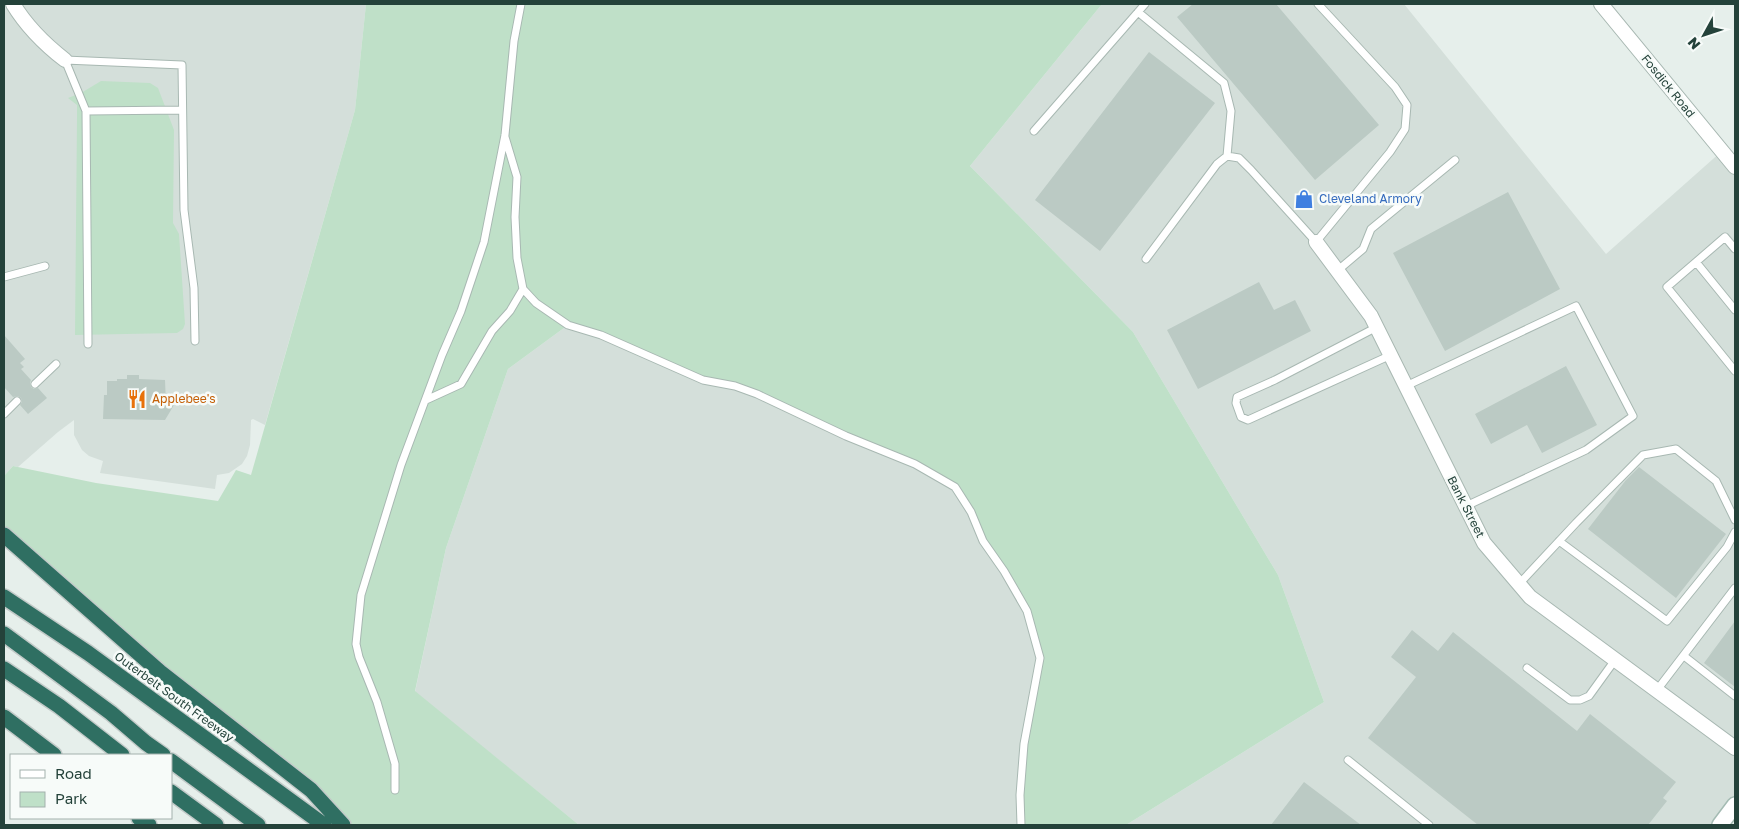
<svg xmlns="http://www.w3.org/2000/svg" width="1739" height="829" font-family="'Golos Text',sans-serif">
	<rect width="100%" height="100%" fill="#e6efeb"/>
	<!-- built -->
	<path fill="#d4dfda" d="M4 4H366L355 110 265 425 253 419 251 420 250 445 247 456 242 464 229 473 217 475 215 489 100 473 103 461 89 456 82 450 74 435V420L58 432 18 467 13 466 4 476Z
		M1102 4H1404L1606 254 1722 151 1735 167V805L1720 825H1126L1324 702 1278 575 1133 332 970 166Z
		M568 325 735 386 867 444 955 487 1027 611 1040 658 1021 825H579L415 692 446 548 508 369Z"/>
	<!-- green -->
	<path fill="#bfe0c8" d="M366 4H1102L970 166 1133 332 1278 575 1324 702 1126 825H1021L1020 795 1040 658 1027 611 955 487 915 464 757 394 703 380 568 325 508 369 446 548 415 691 579 825H343L4 535V476L13 466 96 483 218 501 236 470 251 475 355 110Z
		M101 81 150 83 158 88 174 130 173 223 179 234 185 324 183 329 177 333 75 335 77 117V105L68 98 81 93Z"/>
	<!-- building -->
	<path fill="#bbcac4" d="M1193 4H1276L1379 125 1315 180 1177 17Z
		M1149 52 1215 103 1100 251 1035 200Z
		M1508 192 1560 289 1445 351 1393 253Z
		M1259 282 1274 310 1295 300 1311 331 1198 389 1167 330Z
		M4 335 25 359 20 363 24 367 21 369 31 380 30 383 31 387 34 389 38 388 47 398 28 414 20 405 22 402 21 398 18 396 13 397 4 387Z
		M1566 366 1597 425 1542 453 1527 425 1491 444 1475 414Z
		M127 375H139V379L165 380 166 404 174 405 165 420 103 419 104 395H107V381H117V379H127Z
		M1639 467 1726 534 1676 598 1588 529 1626 480Z
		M1735 621V687L1704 663Z
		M1412 630 1438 651 1453 632 1577 731 1590 714 1676 782 1663 798 1667 801 1648 825H1478L1368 738 1416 677 1391 657Z
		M1304 782 1361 825H1271Z"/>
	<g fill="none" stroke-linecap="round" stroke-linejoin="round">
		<!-- lane casing -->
		<g stroke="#a8b8b2" stroke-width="9">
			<path id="lane" d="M1138 12 1224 83 1231 111 1227 156
				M182 110 86 111 65 60 182 65 184 210 194 288 195 341
				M86 111 88 344
				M1034 131 1145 4
				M1735 249 1725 237 1667 287 1735 371
				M1146 259 1217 164 1227 156 1239 158 1251 170 1316 242 1390 152 1405 129 1407 105 1395 87 1318 4
				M1696 262 1735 310
				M1337 271 1363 249 1371 229 1455 160
				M4 277 45 266
				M523 289 536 303 568 325 601 335 703 380 735 386 757 394 846 436 915 464 955 487 971 512 983 541 1004 571 1027 611 1040 658 1024 744 1020 795 1021 825
				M1377 327 1275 380 1237 397 1236 403 1241 417 1248 420 1391 355
				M35 384 56 364
				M1406 386 1576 306 1633 416 1586 450 1466 506
				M426 400 461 384 492 331 510 311 523 289 517 258 515 217 517 177 505 137
				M4 414 17 401
				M1559 541 1667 621 1727 547 1735 532
				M1519 584 1576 523 1643 455 1676 449 1716 481 1735 520
				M1684 656 1735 696
				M1527 668 1570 700H1580L1589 696 1615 660
				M1657 690 1735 588
				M1348 760 1429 825
				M395 790V764L377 702 359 657 356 644 361 595 401 465 442 355 461 311 484 242 505 135 514 41 521 4"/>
		</g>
		<!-- street casing -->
		<g stroke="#a8b8b2" stroke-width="16">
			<path id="street" d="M13 4C27 27 43 43 65 60
				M1601 4 1735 167
				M1316 242 1371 316 1484 543 1530 597 1735 748"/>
		</g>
		<!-- secondary casing -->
		<g stroke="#a4bbb3" stroke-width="18">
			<path id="secondary" d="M1720 825 1735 805"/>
		</g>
		<!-- highway casing -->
		<g stroke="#c2cac8" stroke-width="18">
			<path id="highway" d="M4 535 160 672 311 790 343 825
				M4 597 88 653 324 825
				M4 634 111 713 146 743 163 755
				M4 669 59 706 122 755
				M4 717 54 755
				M171 761 258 825
				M171 792 216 825
				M139 818 149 825"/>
		</g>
		<!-- lane -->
		<use href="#lane" stroke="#fff" stroke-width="7"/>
		<!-- street -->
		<use href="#street" stroke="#fff" stroke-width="14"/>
		<!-- secondary -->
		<use href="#secondary" stroke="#fff" stroke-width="15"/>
		<!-- highway -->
		<use href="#highway" stroke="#2f6f62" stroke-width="15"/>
	</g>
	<!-- icons -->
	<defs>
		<g id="shop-bare" transform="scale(1.5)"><path d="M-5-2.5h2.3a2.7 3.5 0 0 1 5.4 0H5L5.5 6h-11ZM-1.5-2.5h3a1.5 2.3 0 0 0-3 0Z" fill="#3f7fe0" stroke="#f7fbf9" stroke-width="2.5" paint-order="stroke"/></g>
		<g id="restaurant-bare" transform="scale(1.5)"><path d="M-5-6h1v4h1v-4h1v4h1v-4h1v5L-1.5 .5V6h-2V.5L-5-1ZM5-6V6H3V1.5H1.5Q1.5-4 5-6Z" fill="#e8710a" stroke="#f7fbf9" stroke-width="2.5" paint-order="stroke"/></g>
	</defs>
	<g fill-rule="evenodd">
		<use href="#shop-bare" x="1304" y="199"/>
		<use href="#restaurant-bare" x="137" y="399"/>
	</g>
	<g text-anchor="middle" stroke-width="5" stroke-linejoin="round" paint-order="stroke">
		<!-- street labels -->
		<g font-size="12" fill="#24423a" stroke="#f7fbf9">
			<text transform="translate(1668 86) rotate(51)" y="4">Fosdick Road</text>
			<text transform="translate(1466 507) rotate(63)" y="4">Bank Street</text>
			<text transform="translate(174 697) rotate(36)" y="4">Outerbelt South Freeway</text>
		</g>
		<!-- shop labels -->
		<g font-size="12" fill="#366cbe" stroke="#f7fbf9" text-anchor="start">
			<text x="1319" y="203">Cleveland Armory</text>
		</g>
		<!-- food labels -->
		<g font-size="12" fill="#c56008" stroke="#f7fbf9" text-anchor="start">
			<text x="152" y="403">Applebee's</text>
		</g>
	</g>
	<!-- border -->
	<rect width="1739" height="829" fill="none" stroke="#24423a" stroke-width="10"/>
	<!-- legend -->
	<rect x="10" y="754" width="162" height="65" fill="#f7fbf9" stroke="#a3b1ad"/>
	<rect x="20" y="770" width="25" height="8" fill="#ffffff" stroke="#a3b1ad"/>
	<text x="55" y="779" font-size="15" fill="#24423a">Road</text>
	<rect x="20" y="792" width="25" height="15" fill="#bfe0c8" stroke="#a3b1ad"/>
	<text x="55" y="804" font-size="15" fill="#24423a">Park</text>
	<!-- north arrow -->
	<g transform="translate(1704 35) rotate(230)" stroke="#f7fbf9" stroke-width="4" paint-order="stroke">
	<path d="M0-4L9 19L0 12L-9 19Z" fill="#24423a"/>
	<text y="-8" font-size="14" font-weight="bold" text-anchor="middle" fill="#24423a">N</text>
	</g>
</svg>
